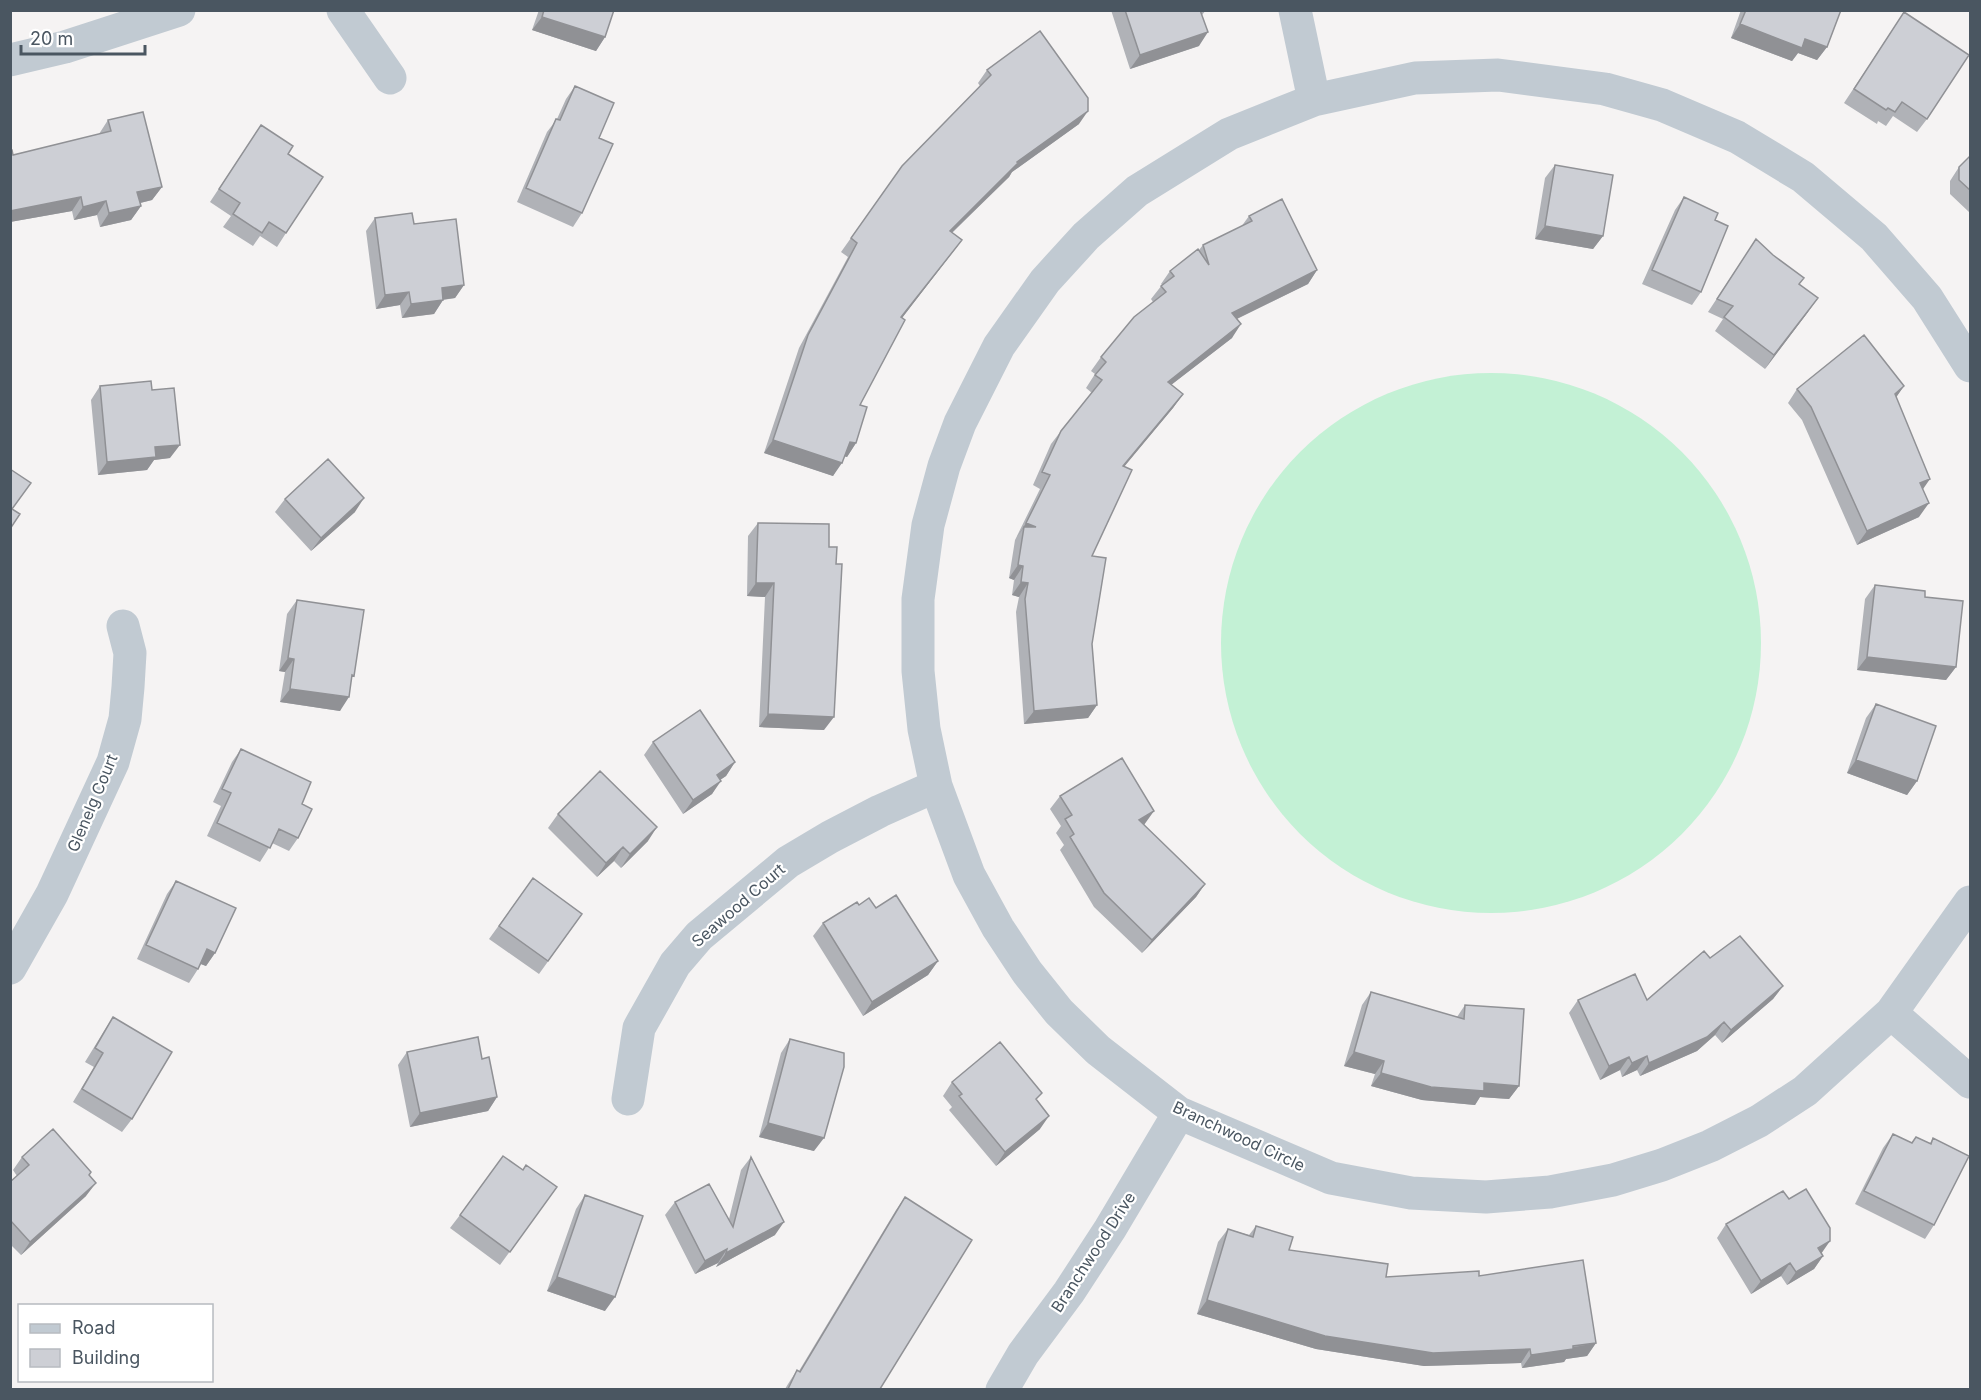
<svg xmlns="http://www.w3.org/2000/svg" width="1981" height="1400" font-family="Inter,sans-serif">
	<rect width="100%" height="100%" fill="#f5f3f3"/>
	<!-- green -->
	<path fill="#c3f1d5" d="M1221 643a270 270 0 1 1 540 0a270 270 0 1 1-540 0Z"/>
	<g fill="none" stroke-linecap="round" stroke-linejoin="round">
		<!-- minor -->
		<path stroke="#c1cad2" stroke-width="33" d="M343 10 390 78
			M1295 10 1314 100
			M10 60 65 47 179 10
			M1970 366 1927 298 1874 237 1803 177 1737 137 1662 105 1605 89 1498 75 1415 78 1314 100 1229 134 1137 191 1086 236 1045 281 999 346 960 423 944 466 928 525 918 599V671L924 729 936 786 969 875 998 928 1027 972 1059 1012 1098 1050 1179 1113 1331 1178 1411 1193 1486 1197 1550 1192 1613 1180 1662 1165 1710 1146 1759 1121 1805 1091 1891 1013 1970 902
			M10 968 52 894 113 762 125 719 128 687 130 653 123 626
			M1891 1013 1970 1082
			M628 1099 639 1028 675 964 699 936 788 862 830 837 880 811 936 786
			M1002 1390 1023 1354 1069 1292 1110 1229 1179 1113"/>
	</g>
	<!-- wall -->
	<path fill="#b0b2b7" d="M539 10H614L605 37 596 51 532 30Z
		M1111 10H1206L1202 15 1199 46 1130 69Z
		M1741 10H1841L1827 47 1817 60 1798 53 1792 61 1731 38Z
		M1904 12 1927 119 1917 132 1893 116 1886 126 1878 121 1877 124 1844 103Z
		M987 70 1079 124 1012 172 1009 177 952 233 962 240 902 318 860 405 856 443 847 457 844 456 833 476 764 453 799 348 848 257 841 252 902 166 980 86 978 83Z
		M575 86 599 138 582 213 573 227 517 202 547 132 557 119 566 99Z
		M108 120 162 187 152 200 140 203 141 206 131 220 100 227 97 215 74 220 72 211 10 222V150L13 155 99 134Z
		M261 125 288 154 286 233 277 247 260 236 253 246 223 227 231 216 210 202Z
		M1971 155V211L1969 212 1950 194V181L1959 167Z
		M1555 165 1603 236 1593 249 1535 239 1545 178Z
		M1684 197 1715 220 1701 292 1692 305 1642 284 1675 210Z
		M1249 216 1317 270 1308 284 1237 319 1232 338 1171 385 1183 394 1173 408 1124 466 1092 556V644L1097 705 1088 718 1024 724 1016 612 1019 597 1012 595 1014 580 1009 578 1015 540 1040 489 1033 485 1051 444 1061 431 1092 393 1086 388 1095 374 1091 371 1101 357 1153 302 1151 299 1162 285 1161 284 1170 271 1199 250 1203 245 1241 227Z
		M375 218 414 224 464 285 455 298 443 300 434 314 402 318 400 305 376 309 366 231Z
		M1756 239 1799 284 1808 312 1765 369 1715 331 1723 319 1708 312Z
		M100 386 152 390 170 458 154 460 147 470 98 475 91 400Z
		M1904 386 1896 397 1923 489 1919 517 1857 545 1802 420 1788 403 1797 389Z
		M285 499 355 512 311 551 275 512Z
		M758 523 829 547 836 564 824 730 759 727 765 597 747 596 748 536Z
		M1875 585 1925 597 1956 667 1946 680 1857 670 1865 599Z
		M297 600 352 679 340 711 280 702 285 672 279 671 287 614Z
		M1876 704 1917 781 1907 795 1847 773 1866 718Z
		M653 742 735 762 726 776 720 780 712 794 683 814 644 755Z
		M241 749 302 804 298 838 289 851 272 843 260 862 207 836 221 806 213 802 232 762Z
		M1060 796 1144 825 1205 884 1196 897 1142 953 1094 907 1060 850 1064 845 1056 833 1061 826 1050 809Z
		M558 814 648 841 621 868 614 861 597 877 548 828Z
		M533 878 582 914 539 974 489 939Z
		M176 881 215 953 206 966 201 964 198 969 189 983 137 959 167 894Z
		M859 905 938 961 928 975 863 1016 813 936 823 923Z
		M1710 958 1783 986 1773 999 1722 1043 1715 1035 1697 1051 1640 1076 1637 1070 1622 1077 1620 1070 1600 1080 1569 1013 1578 1000H1647Z
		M1371 992 1457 1017 1465 1005 1519 1086 1509 1099 1480 1097 1475 1105 1422 1100 1371 1086 1375 1074 1344 1066 1362 1005Z
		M113 1017 132 1119 122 1132 73 1102 94 1067 85 1062 104 1031Z
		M790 1039 814 1151 759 1137 781 1053Z
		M407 1052 482 1059 497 1097 488 1111 410 1127 398 1065Z
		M952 1082 1037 1101 1040 1129 996 1166 949 1110 952 1107 943 1096Z
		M1893 1134 1911 1143 1916 1137 1930 1143 1933 1138 1934 1225 1925 1239 1855 1204 1883 1148Z
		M22 1157 89 1175 86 1196 21 1255 10 1244V1182L17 1176 13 1170Z
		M751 1157 775 1235 716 1267 718 1263 695 1274 665 1215 675 1202 729 1219 741 1170Z
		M523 1170 557 1187 500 1265 450 1228 460 1215Z
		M585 1195 605 1311 547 1291 576 1209Z
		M905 1197 880 1389H785L788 1384 797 1370 799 1371 896 1210Z
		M1726 1224 1822 1253 1823 1256 1814 1269 1787 1285 1781 1276 1751 1294 1717 1238Z
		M1256 1226 1289 1250 1386 1277 1479 1276 1596 1343 1587 1356 1566 1359 1564 1362 1522 1368 1521 1363 1424 1366 1316 1349 1197 1314 1218 1242 1228 1229 1249 1235Z"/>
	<!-- shaded-wall -->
	<path fill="#909195" d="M542 17 605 37 596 51 532 30Z
		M1740 24 1805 39 1827 47 1817 60 1798 53 1792 61 1731 38Z
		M1208 32 1199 46 1130 69 1140 55Z
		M1088 111 1079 124 1012 172 1009 177 940 244 950 231 1017 162Z
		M162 187 152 200 128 206 137 192Z
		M81 197 72 211 10 222V211Z
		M106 201 97 215 74 220 83 207Z
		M141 206 131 220 100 227 109 213Z
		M1545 226 1603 236 1593 249 1535 239Z
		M962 240 892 331 901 317Z
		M1317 270 1308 284 1222 326 1232 313Z
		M464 285 455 298 432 301 442 288Z
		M409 292 400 305 376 309 385 295Z
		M1818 298 1808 312 1765 369 1774 355Z
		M443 300 434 314 402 318 411 304Z
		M1241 324 1232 338 1158 395 1168 382Z
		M1904 386 1895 399V394Z
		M1183 394 1173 408 1114 479 1123 466Z
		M773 440 842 463 833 476 764 453Z
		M850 442 856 443 847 457 840 455Z
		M180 445 170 458 154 460 147 470 98 475 107 462 155 447Z
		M1930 479 1921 492 1920 483Z
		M364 498 355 512 311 551 321 538Z
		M1929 503 1919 517 1857 545 1867 531Z
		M1026 523 1036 527H1024L1017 537Z
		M1018 565 1023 566 1014 580 1009 578Z
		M1021 582 1028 583 1019 597 1012 595Z
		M756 583H774L765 597 747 596Z
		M1867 657 1956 667 1946 680 1857 670Z
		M288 658 294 659 285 672 279 671Z
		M290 689 349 697 340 711 280 702Z
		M1097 705 1088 718 1024 724 1034 711Z
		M768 714 834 717 824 730 759 727Z
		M1856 760 1917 781 1907 795 1847 773Z
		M735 762 726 776 708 788 717 775Z
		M721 781 712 794 683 814 693 800Z
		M1154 811 1144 825 1139 820Z
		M657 827 648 841 621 868 630 854Z
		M623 847 614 861 597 877 606 863Z
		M1205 884 1196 897 1142 953 1152 940Z
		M207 949 215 953 206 966 198 963Z
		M938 961 928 975 863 1016 872 1002Z
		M1783 986 1773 999 1722 1043 1731 1030Z
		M1724 1022 1715 1035 1697 1051 1640 1076 1649 1063Z
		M1354 1052 1384 1061 1375 1074 1344 1066Z
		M1647 1056 1637 1070 1622 1077 1632 1063Z
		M1629 1057 1620 1070 1600 1080 1609 1066Z
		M1381 1073 1484 1083 1519 1086 1509 1099 1480 1097 1475 1105 1422 1100 1371 1086Z
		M497 1097 488 1111 410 1127 420 1113Z
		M1049 1116 1040 1129 996 1166 1005 1152Z
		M768 1123 824 1138 814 1151 759 1137Z
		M96 1183 86 1196 21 1255 30 1242Z
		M784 1222 775 1235 716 1267 726 1253Z
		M1830 1241 1821 1254 1818 1248Z
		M727 1249 718 1263 695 1274 705 1261Z
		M1823 1256 1814 1269 1787 1285 1796 1272Z
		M1790 1263 1781 1276 1751 1294 1761 1281Z
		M557 1277 615 1297 605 1311 547 1291Z
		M1207 1300 1530 1349 1521 1363 1424 1366 1316 1349 1197 1314Z
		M1596 1343 1587 1356 1566 1359 1564 1362 1522 1368 1531 1355Z"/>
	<!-- building -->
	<path fill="#cdcfd5" stroke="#909195" stroke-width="1.5" d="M544 10H614L605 37 542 17Z
		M1125 10H1200L1208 32 1140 55Z
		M1746 10H1841L1827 47 1805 39 1802 48 1740 24Z
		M1904 12 1969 55 1927 119 1902 102 1895 112 1888 108 1886 110 1854 89Z
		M1040 31 1088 98V111L1017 162 1018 163 950 231 962 240 901 317 905 320 860 405 867 407 856 443 850 442 842 463 773 440 808 335 857 243 851 238 902 166 991 75 987 70Z
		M575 86 614 103 599 138 613 144 582 213 526 188 556 119 560 120Z
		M143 112 162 187 137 192 141 206 109 213 106 201 83 207 81 197 10 211V150H12L13 155 111 131 108 120Z
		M261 125 293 146 288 154 323 177 286 233 269 222 262 233 233 214 240 203 219 189Z
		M1971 155V191L1959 180V167Z
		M1555 165 1613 175 1603 236 1545 226Z
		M1684 197 1718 213 1715 220 1728 226 1701 292 1652 270Z
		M1282 199 1317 270 1232 313 1241 324 1168 382 1183 394 1123 466 1132 470 1092 556 1106 558 1092 644 1097 705 1034 711 1025 599 1028 583 1021 582 1023 566 1018 565 1024 527H1036L1026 523 1050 475 1042 472 1061 431 1102 380 1095 375 1106 362 1101 357 1134 317 1166 292 1161 286 1174 276 1170 271 1198 249 1209 265 1203 245 1252 221 1249 216Z
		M412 213 414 224 456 219 464 285 442 288 443 300 411 304 409 292 385 295 375 218Z
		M1756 239 1773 255 1804 278 1799 284 1818 298 1774 355 1724 317 1733 306 1717 299Z
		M1864 335 1904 386 1895 394 1930 479 1920 483 1929 503 1867 531 1811 407 1797 389Z
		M151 381 152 390 174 388 180 445 155 447 156 457 107 462 100 386Z
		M328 459 364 498 321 538 285 499Z
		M10 469 31 483 12 509 20 514 10 529Z
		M758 523 829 524V547H837L836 564H842L834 717 768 714 774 583H756Z
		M1875 585 1925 591V597L1963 601 1956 667 1867 657Z
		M297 600 364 610 354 676 352 675 349 697 290 689 294 659 288 658Z
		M1876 704 1936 726 1917 781 1856 760Z
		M700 710 735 762 717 775 721 781 693 800 653 742Z
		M241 749 311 782 302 804 312 809 298 838 279 829 270 848 217 823 231 793 222 789Z
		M1122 758 1154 811 1139 820 1205 884 1152 940 1104 893 1070 837 1074 834 1065 819 1072 815 1060 796Z
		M600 771 657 827 630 854 623 847 606 863 558 814Z
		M533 878 582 914 548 961 499 926Z
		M176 881 236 908 215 953 207 949 198 969 146 945Z
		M896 895 938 961 872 1002 823 923 857 902 859 905 869 898 876 908Z
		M1740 936 1783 986 1731 1030 1724 1022 1707 1037 1649 1063 1647 1056 1632 1063 1629 1057 1609 1066 1578 1000 1635 974 1647 1000 1704 951 1710 958Z
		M1371 992 1464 1019 1465 1005 1524 1009 1519 1086 1484 1083V1091L1431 1087 1381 1073 1384 1061 1354 1052Z
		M113 1017 172 1052 132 1119 82 1089 103 1053 95 1048Z
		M478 1037 482 1059 489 1057 497 1097 420 1113 407 1052Z
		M790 1039 844 1053V1067L824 1138 768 1123Z
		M1000 1042 1042 1093 1036 1099 1049 1116 1005 1152 959 1096 962 1094 952 1082Z
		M53 1129 91 1172 89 1175 96 1183 30 1242 10 1220V1182L29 1165 22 1157Z
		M1893 1134 1912 1143 1916 1137 1931 1144 1933 1138 1969 1156 1934 1225 1864 1191Z
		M503 1156 523 1170 526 1165 557 1187 510 1252 460 1215Z
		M751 1157 784 1222 726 1253 727 1249 705 1261 675 1202 709 1184 733 1227Z
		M1806 1189 1830 1228V1241L1818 1248 1823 1256 1796 1272 1790 1263 1761 1281 1726 1224 1783 1191 1789 1199Z
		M585 1195 643 1216 615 1297 557 1277Z
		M905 1197 972 1240 880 1389H788L797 1370 800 1372Z
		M1256 1226 1293 1237 1289 1250 1388 1264 1386 1277 1479 1271V1276L1583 1260 1596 1343 1573 1346V1349L1531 1355 1530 1349 1433 1353 1325 1336 1207 1300 1228 1229 1253 1237Z"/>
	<g text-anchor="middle" stroke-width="4.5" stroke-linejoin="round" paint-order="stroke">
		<!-- street labels -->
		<g font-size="16" fill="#4a5661" stroke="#fff">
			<text transform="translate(92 803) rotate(-67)" y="6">Glenelg Court</text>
			<text transform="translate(738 905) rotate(-41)" y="6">Seawood Court</text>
			<text transform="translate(1239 1136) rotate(25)" y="6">Branchwood Circle</text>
			<text transform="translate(1093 1252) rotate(-57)" y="6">Branchwood Drive</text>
		</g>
	</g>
	<!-- border -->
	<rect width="1981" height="1400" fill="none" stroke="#4a5661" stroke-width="24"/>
	<!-- legend -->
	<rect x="18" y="1304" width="195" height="78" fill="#ffffff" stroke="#b7bbc0" stroke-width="1.5"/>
	<rect x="30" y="1324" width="30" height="9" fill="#c1cad2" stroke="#b7bbc0" stroke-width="1.5"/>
	<text x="72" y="1334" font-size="18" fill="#4a5661">Road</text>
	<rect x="30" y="1349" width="30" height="18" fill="#cdcfd5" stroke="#b7bbc0" stroke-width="1.5"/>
	<text x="72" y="1364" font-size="18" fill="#4a5661">Building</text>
	<!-- scale -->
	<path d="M21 45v9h124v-9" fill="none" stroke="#4a5661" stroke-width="3"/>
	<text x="30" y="45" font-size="18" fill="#4a5661" stroke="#ffffff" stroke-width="4.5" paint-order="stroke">20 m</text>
</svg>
